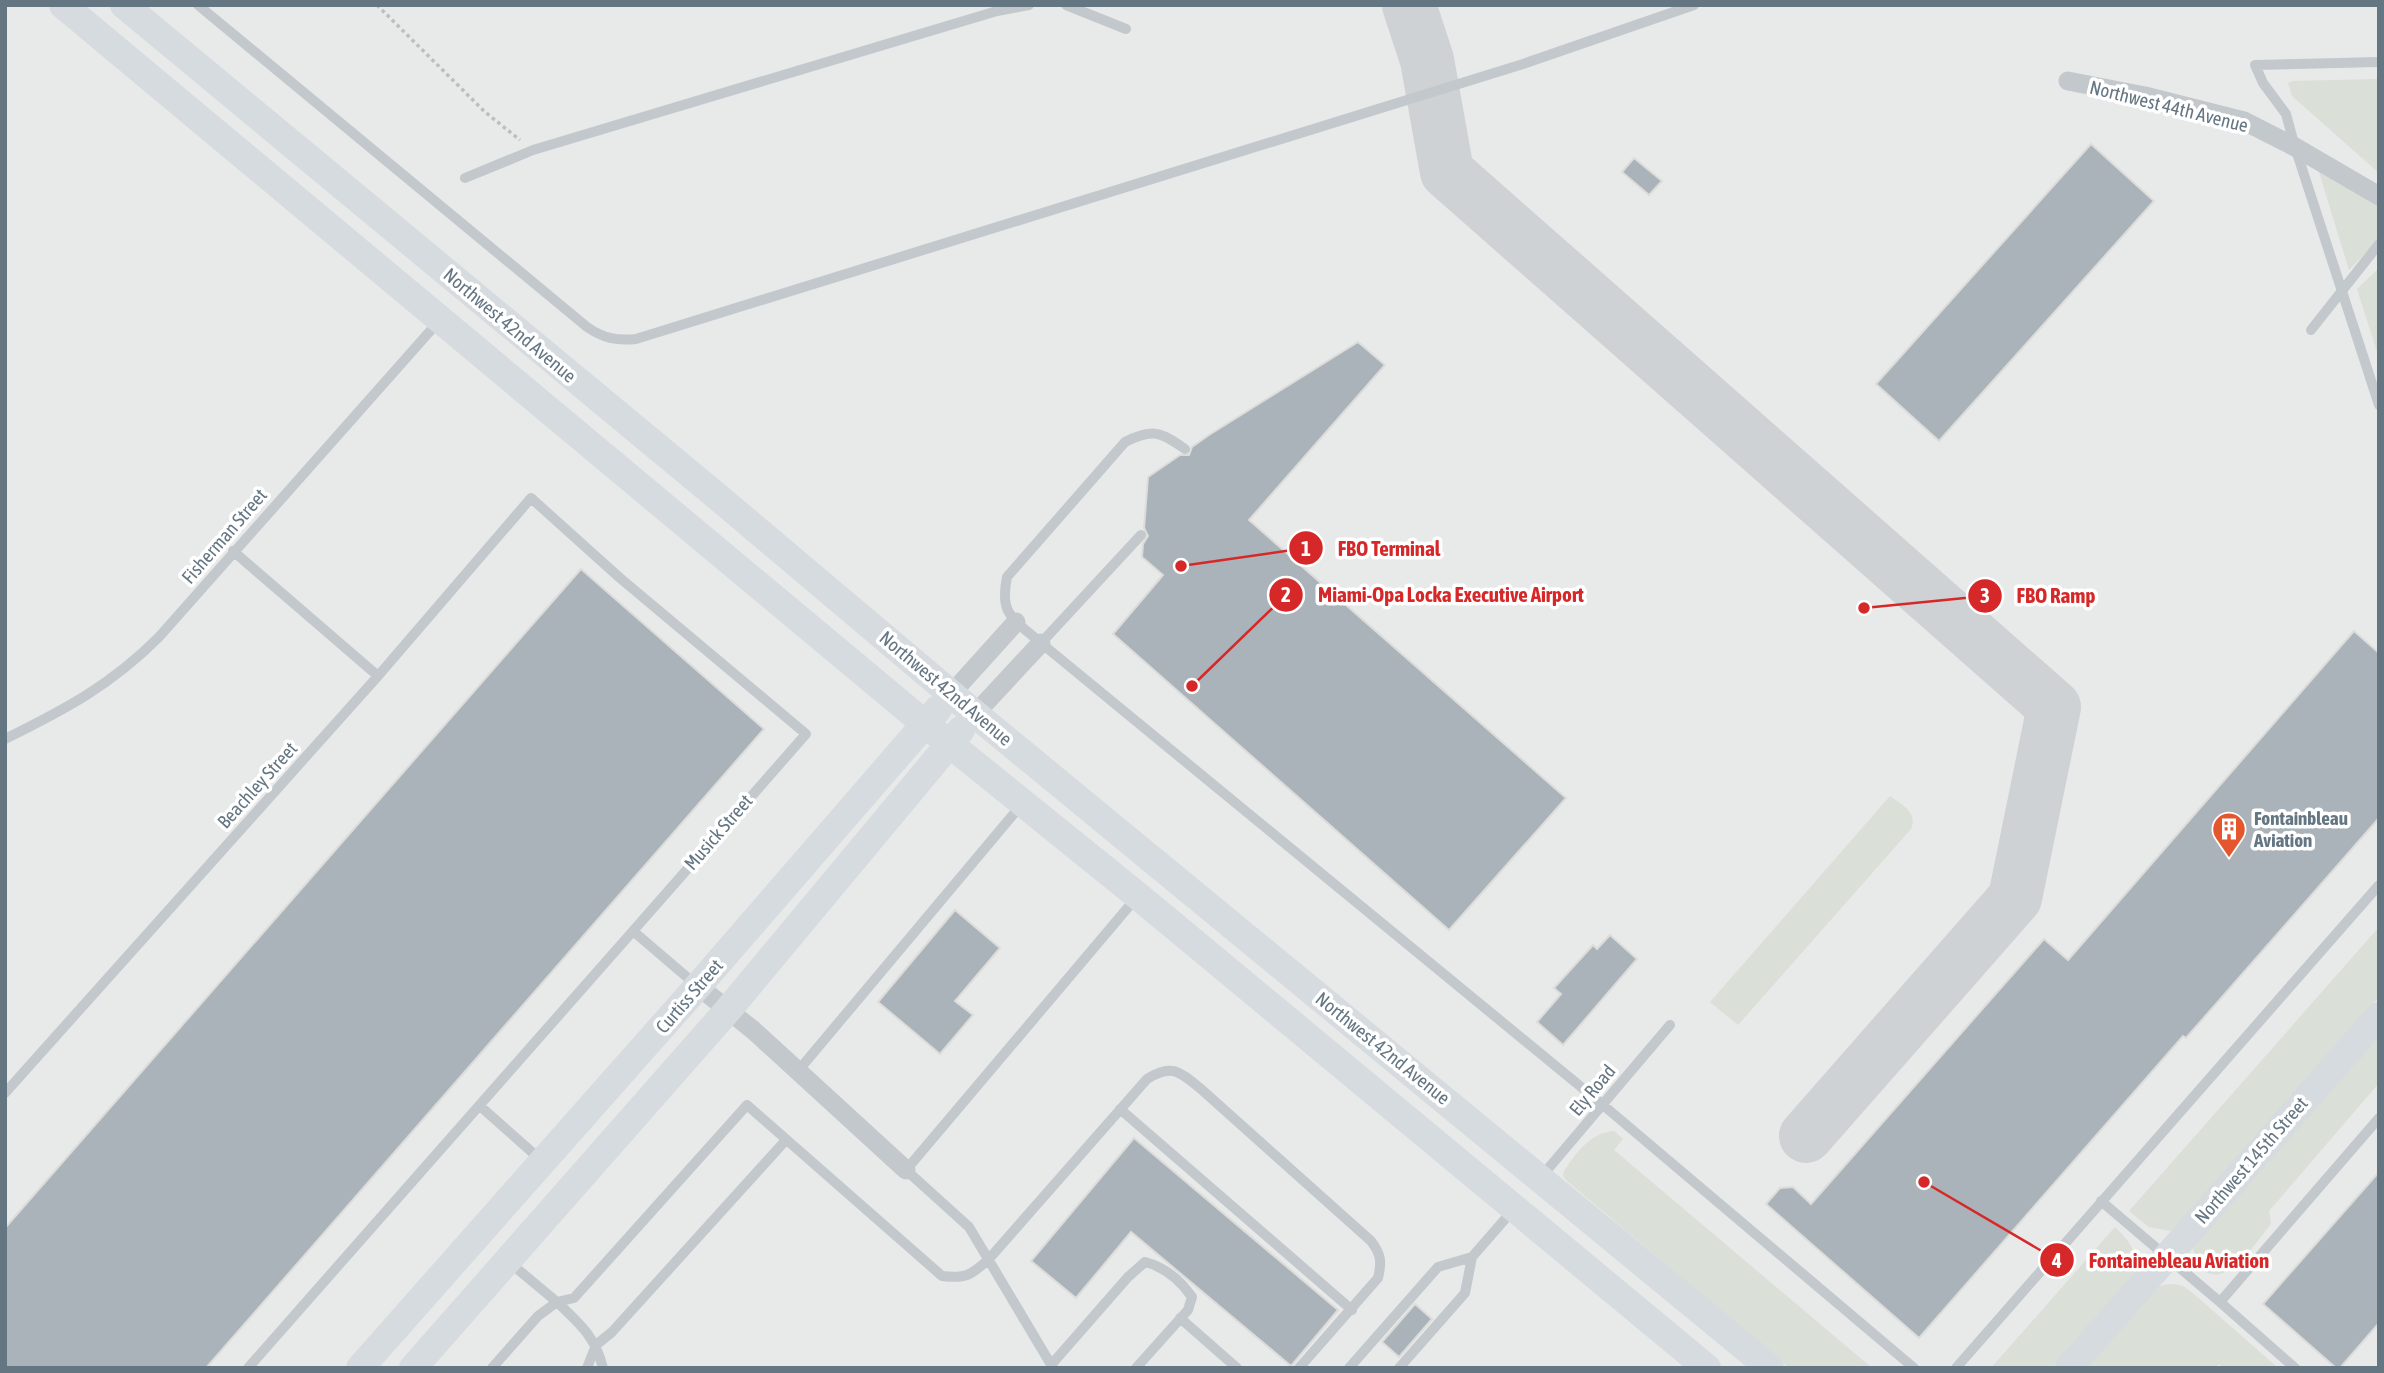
<svg xmlns="http://www.w3.org/2000/svg" width="2384" height="1373" font-family="'Asap Condensed',sans-serif">
	<rect width="100%" height="100%" fill="#fafaf8"/>
	<!-- built -->
	<path fill="#e8e9e9" d="M5 5H2379V1368H5Z"/>
	<!-- green -->
	<path fill="#dadfd7" d="M2379 79V173L2292 96 2288 83 2292 81Z
		M2319 172 2379 207V239L2349 270Z
		M2379 268V358L2357 289Z
		M1890 796C1902 805 1918 812 1911 829L1738 1025 1710 1002Z
		M2379 927V997L2175 1228 2170 1231 2149 1227 2129 1211Z
		M2379 1035V1083L2269 1211 2271 1224C2254 1244 2221 1300 2195 1261L2193 1246Z
		M1614 1131 1623 1139 1614 1150 1872 1368H1789L1568 1182 1563 1176 1564 1171C1577 1152 1590 1133 1614 1131Z
		M2115 1227C2128 1239 2140 1254 2135 1274L2052 1368H1991Z
		M2173 1284 2183 1286 2194 1294 2278 1368H2223L2219 1364 2215 1368H2084L2153 1290 2163 1285Z"/>
	<g fill="none" stroke-linecap="round" stroke-linejoin="round">
		<!-- taxiway -->
		<path stroke="#ced2d4" stroke-width="54" d="M1409 5 1427 60 1447 172 2054 707 2015 898 1806 1136"/>
	</g>
	<!-- building -->
	<path fill="#aab3b9" stroke="#dcdcda" stroke-width="2" d="M2091 144 2154 201 1939 441 1876 384Z
		M1634 158 1662 181 1649 195 1622 172Z
		M1358 342 1385 365 1249 520 1566 798 1449 930 1113 634 1163 575 1142 557 1143 544 1148 536 1144 528 1148 477 1180 455H1189L1192 447 1209 435Z
		M581 569 764 729 206 1368H5V1228Z
		M2354 631 2379 653V818L2186 1038 2183 1036 1919 1338 1766 1204 1780 1188 1793 1187 1811 1204 2044 939 2068 960Z
		M955 910 1000 948 955 1001 973 1015 940 1054 878 1002Z
		M1610 935 1637 959 1563 1045 1537 1022 1561 994 1554 988 1593 945 1597 949Z
		M1134 1138 1338 1310 1291 1366 1131 1232 1076 1298 1031 1261Z
		M2379 1172V1323L2340 1368H2336L2263 1304Z
		M1415 1304 1432 1319 1399 1357 1382 1342Z"/>
	<g fill="none" stroke-linecap="round" stroke-linejoin="round">
		<!-- path -->
		<path stroke="#bbbfc2" stroke-width="3.5" stroke-dasharray="3.5 3.5" stroke-linecap="butt" d="M377 5 485 112 520 140"/>
		<!-- lane -->
		<path stroke="#c3c8cc" stroke-width="10" d="M198 5 587 327C603 338 616 341 636 339L1523 64 1694 5
			M1066 5 1126 29
			M2379 62 2255 65 2263 83 2286 114 2295 147 2379 405
			M465 178 533 150 997 11 1029 5
			M2311 330 2379 244
			M1141 535 1041 643C1014 619 999 616 1007 577L1125 442C1153 428 1161 432 1185 449
			M233 551 378 676
			M1041 643 1603 1105 1914 1368
			M5 739C66 709 111 685 159 637L439 321
			M798 1071 1022 804
			M5 1093 378 676 531 498 620 578 806 734 633 931 695 984
			M480 1106 542 1161
			M1120 1109 1352 1310
			M1541 1177 1670 1025
			M2101 1201 2220 1302 2379 1118
			M509 1262 557 1302 574 1298 747 1105 942 1276C966 1279 971 1275 988 1260L1147 1079C1172 1063 1180 1072 1201 1089L1371 1241C1381 1254 1382 1262 1378 1278L1299 1368
			M2220 1302 2295 1368
			M1180 1318 1237 1368
			M1051 1365 1128 1277 1145 1262C1165 1267 1180 1280 1192 1297L1188 1310 1136 1368
			M248 1368 633 931
			M492 1368 538 1316 557 1302C580 1324 595 1336 603 1368
			M587 1368 596 1345 612 1332 786 1140
			M1053 1368 969 1227 906 1170 1136 898
			M1349 1368 1438 1267 1472 1257
			M1399 1368 1465 1293 1472 1257 1513 1210
			M1956 1368 2379 885"/>
		<!-- street -->
		<path stroke="#c3c8cc" stroke-width="19" d="M2068 81 2145 96 2244 121 2295 147 2379 196
			M952 693 1016 622
			M975 714 1041 643
			M698 986 753 1030 906 1170"/>
		<!-- secondary -->
		<path stroke="#d6dbdf" stroke-width="28" d="M63 5 925 724 1138 896 1707 1368
			M124 5 719 498 975 714 1770 1368
			M360 1368 698 986 938 709
			M413 1368 728 1010 961 730
			M2069 1368 2379 1016"/>
	</g>
	<!-- icons -->
	<defs>
		<g id="building-pin" transform="scale(1.75)"><path d="M0 17L-7.5 6A9.5 9.5 0 1 1 7.5 6Z" fill="#e4572e" stroke="#fff"/><path d="M-4-6H4V6H1V3H-1V6H-4ZM-2.5-4.3h1.7v1.8h-1.7ZM.8-4.3h1.7v1.8H.8ZM-2.5-1h1.7V.8h-1.7ZM.8-1h1.7V.8H.8Z" fill="#fff"/></g>
	</defs>
	<g fill-rule="evenodd">
		<use href="#building-pin" x="2229" y="829"/>
	</g>
	<g text-anchor="middle" stroke-width="7" stroke-linejoin="round" paint-order="stroke">
		<!-- street labels -->
		<g font-size="19" fill="#657683" stroke="#fff">
			<text transform="translate(2169 106) rotate(14)" y="7">Northwest 44th Avenue</text>
			<text transform="translate(510 325) rotate(40)" y="7">Northwest 42nd Avenue</text>
			<text transform="translate(224 536) rotate(-49)" y="7">Fisherman Street</text>
			<text transform="translate(946 688) rotate(40)" y="7">Northwest 42nd Avenue</text>
			<text transform="translate(257 785) rotate(-48)" y="7">Beachley Street</text>
			<text transform="translate(718 832) rotate(-49)" y="7">Musick Street</text>
			<text transform="translate(689 996) rotate(-49)" y="7">Curtiss Street</text>
			<text transform="translate(1383 1048) rotate(39)" y="7">Northwest 42nd Avenue</text>
			<text transform="translate(1592 1090) rotate(-50)" y="7">Ely Road</text>
			<text transform="translate(2251 1160) rotate(-49)" y="7">Northwest 145th Street</text>
		</g>
		<!-- poi labels -->
		<g font-size="19" font-weight="bold" fill="#657683" stroke="#fff" text-anchor="start">
			<text x="2254" y="825">Fontainbleau<tspan x="2254" dy="22">Aviation</tspan></text>
		</g>
	</g>
	<!-- callouts -->
	<path fill="none" stroke="#d62828" stroke-width="2.5" d="M1181 566L1306 548M1192 686L1286 595M1864 608L1985 596M1924 1182L2057 1260"/>
	<g fill="#d62828" stroke="#fff" stroke-width="2.5">
		<circle cx="1181" cy="566" r="7"/>
		<circle cx="1192" cy="686" r="7"/>
		<circle cx="1864" cy="608" r="7"/>
		<circle cx="1924" cy="1182" r="7"/>
		<circle cx="1306" cy="548" r="18"/>
		<circle cx="1286" cy="595" r="18"/>
		<circle cx="1985" cy="596" r="18"/>
		<circle cx="2057" cy="1260" r="18"/>
	</g>
	<g font-size="21" text-anchor="middle" font-weight="bold" fill="#fff">
		<text x="1306" y="556">1</text>
		<text x="1286" y="602">2</text>
		<text x="1985" y="603">3</text>
		<text x="2057" y="1268">4</text>
	</g>
	<g font-size="21" text-anchor="middle" font-weight="bold" fill="#d62828" stroke="#fff" stroke-width="7" stroke-linejoin="round" paint-order="stroke">
		<text x="1389" y="556">FBO Terminal</text>
		<text x="1451" y="602">Miami-Opa Locka Executive Airport</text>
		<text x="2056" y="603">FBO Ramp</text>
		<text x="2179" y="1268">Fontainebleau Aviation</text>
	</g>
	<!-- border -->
	<rect width="2384" height="1373" fill="none" stroke="#657683" stroke-width="14"/>
</svg>
